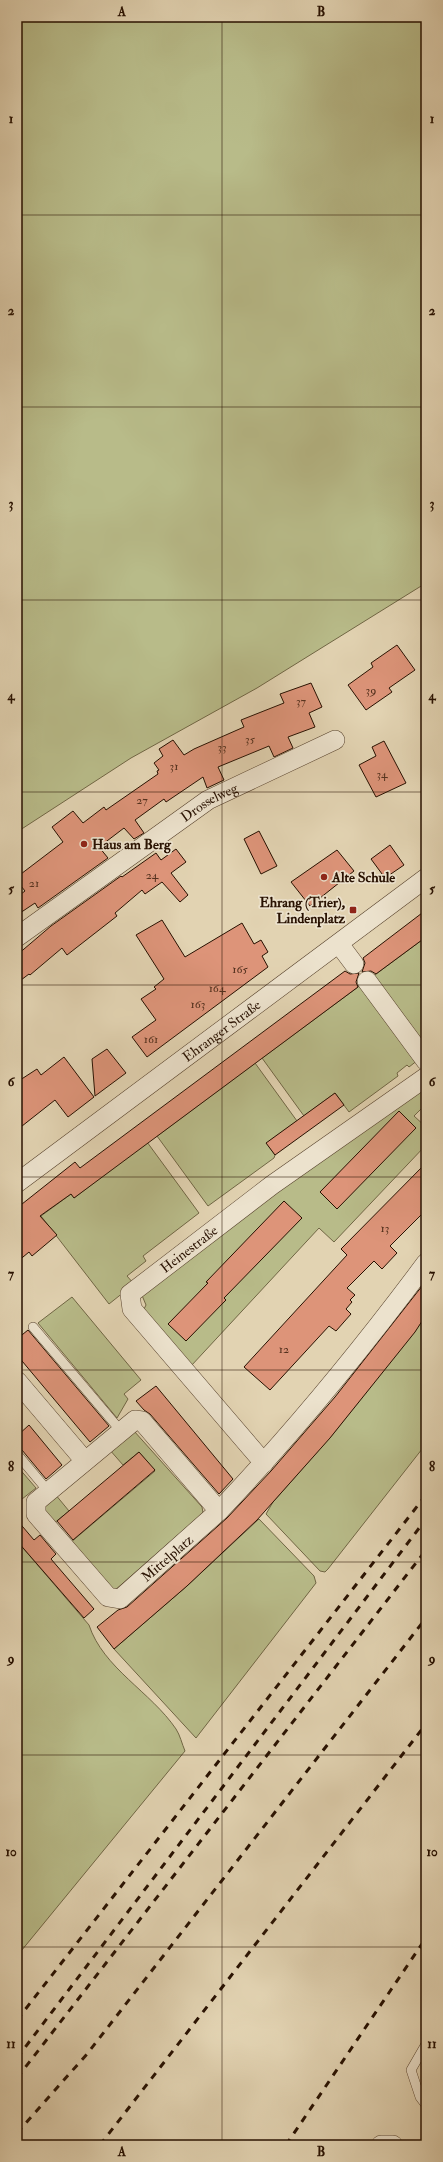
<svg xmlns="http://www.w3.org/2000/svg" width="443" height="2162" font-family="'IM FELL Double Pica',serif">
	<rect width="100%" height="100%" fill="#e2d3b2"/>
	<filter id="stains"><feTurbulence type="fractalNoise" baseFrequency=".005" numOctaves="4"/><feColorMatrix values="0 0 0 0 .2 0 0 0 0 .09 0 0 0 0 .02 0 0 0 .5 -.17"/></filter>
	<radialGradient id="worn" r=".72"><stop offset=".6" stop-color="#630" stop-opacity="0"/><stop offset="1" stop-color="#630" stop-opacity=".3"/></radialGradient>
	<!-- green -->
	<path fill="#b8bb89" stroke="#706644" d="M17 17H426V583L257 688 131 758 17 832Z
		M426 937V1051L372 977Z
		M362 984 418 1060 409 1067 407 1065 397 1073 398 1076 349 1112 335 1093 304 1116 262 1058Z
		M255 1063 297 1121 267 1143 275 1155 274 1158 208 1206 157 1136Z
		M426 1083V1104L414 1116 426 1127 423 1131 426 1134V1145L334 1242 319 1228 191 1366 143 1311 146 1305 141 1293Z
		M147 1142 199 1213 143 1256 146 1261 127 1276 134 1284 109 1304 41 1216 71 1194 74 1198Z
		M72 1297 141 1380 124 1394 128 1399 117 1418 38 1323Z
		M426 1315V1444L328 1569 325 1572 320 1571 266 1514 273 1502 333 1434Z
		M134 1431 202 1507 203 1513 114 1591 44 1516 43 1505 55 1494 69 1511 53 1524 70 1543 155 1471 139 1452 123 1465 109 1449Z
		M17 1466 36 1488 17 1503Z
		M259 1519 314 1576 316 1583 196 1738 114 1649 187 1586Z
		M17 1541 89 1625C103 1668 151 1692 176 1729 180 1735 182 1744 185 1751L17 1956Z"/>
	<!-- building -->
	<path fill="#dd9479" stroke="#271000" d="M397 645 415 670 389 688 392 692 366 710 348 685 373 667 371 663Z
		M311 683 322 707 309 713 315 727 288 737 293 748 274 757 269 746 218 767 224 780 207 788 203 777 166 802 164 799 135 820 144 833 134 839 124 828 99 847 108 858 38 908 35 903 17 915V897L25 891 17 881V877L63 842 52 827 73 811 83 823 104 807 106 810 158 774 157 771 159 770 154 763 163 756 159 749 173 740 184 755 194 749 244 727 241 720 284 703 280 694Z
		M384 741 406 783 376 797 359 765 376 756 372 747Z
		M259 831 277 866 261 874 244 839Z
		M390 845 404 865 385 878 371 859Z
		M176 849 186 862 171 873 188 895 180 902 162 882 145 894 142 890 115 913 117 916 67 955 62 948 30 975 29 974 17 983V955L51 926 121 876 122 877 156 853 161 860Z
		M337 850 354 871 310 906 291 882Z
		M426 910V937L376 974 371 971 362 972 365 963 363 958Z
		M162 920 185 957 242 923 254 944 261 940 268 952 262 956 268 967 147 1057 132 1037 156 1020 141 999 156 989 154 987 164 979 136 935Z
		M345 971 350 974 359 973 356 982 358 987 74 1198 71 1194 40 1216 57 1235 32 1256 29 1252 17 1262V1208L75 1162 80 1168Z
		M107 1049 126 1073 95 1096 92 1059Z
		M64 1057 94 1097 68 1117 55 1100 17 1130V1082L37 1069 41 1075Z
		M335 1093 344 1105 275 1155 266 1143Z
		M399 1111 416 1128 337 1209 320 1192Z
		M426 1163V1210L390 1246 397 1253 382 1269 374 1261 347 1288 355 1295 350 1300 352 1302 346 1309 351 1314 336 1331 329 1326 270 1390 244 1367 347 1255 341 1249Z
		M284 1201 302 1218 224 1298 226 1300 186 1341 168 1324 208 1283 206 1282Z
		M426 1281V1315L415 1332 330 1438 257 1520 187 1586 114 1649 97 1627 118 1610 127 1607 227 1518 271 1471 335 1397Z
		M28 1330 109 1426 90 1442 17 1355V1339Z
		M156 1386 233 1479 219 1494 150 1414 144 1410 136 1401Z
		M29 1425 62 1465 46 1479 22 1450 17 1448V1436Z
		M139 1452 155 1470 73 1540 57 1521Z
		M17 1520 34 1540 40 1535 56 1554 51 1559 94 1609 84 1618 17 1541Z"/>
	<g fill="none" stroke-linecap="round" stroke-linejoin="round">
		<!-- lane casing -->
		<g stroke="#56412c" stroke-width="10">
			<path id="lane" d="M33 1327 121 1431
				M17 1454 48 1491
				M426 2044 411 2070 420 2097 426 2105"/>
		</g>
		<!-- street casing -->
		<g stroke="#56412c" stroke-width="20">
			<g id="street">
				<path id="s1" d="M17 937 208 800 335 740"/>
				<path d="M339 944 354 964"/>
				<path d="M367 981 426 1061"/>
				<path id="s2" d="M17 1183 426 878"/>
				<path d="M17 1381 85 1461"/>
				<path d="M135 1420 142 1421 219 1511 120 1599 108 1597 36 1514V1502Z"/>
				<path id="s3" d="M264 1463 132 1309 130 1294 272 1185 426 1077"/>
				<path d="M219 1511C293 1433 362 1349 426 1263"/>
				<path d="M381 2145H393"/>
			</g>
		</g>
		<!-- lane -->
		<use href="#lane" stroke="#ece2cd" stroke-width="9"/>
		<!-- street -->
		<use href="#street" stroke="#ece2cd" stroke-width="19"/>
		<!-- rail -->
		<path stroke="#271000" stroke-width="3" stroke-dasharray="7 7" stroke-linecap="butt" d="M17 2020 426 1495
			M17 2058 426 1519
			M17 2078 426 1550
			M17 2133 87 2054 426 1618
			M100 2145 426 1724
			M286 2145 426 1938"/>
	</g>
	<!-- grid -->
	<path fill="none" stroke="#271000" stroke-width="1" stroke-opacity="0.55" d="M222 17V2145M17 215H426M17 407H426M17 600H426M17 792H426M17 985H426M17 1177H426M17 1370H426M17 1562H426M17 1755H426M17 1947H426"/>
	<!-- markers -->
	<g fill="#8f2418" stroke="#ece2cd" stroke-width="1.5">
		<circle cx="84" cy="844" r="4"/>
		<circle cx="324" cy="877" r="4"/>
		<rect x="349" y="906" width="8" height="8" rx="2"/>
	</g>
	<g text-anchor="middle" stroke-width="3.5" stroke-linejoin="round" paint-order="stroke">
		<!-- number labels -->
		<g font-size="12" fill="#54311e">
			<text x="371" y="694">39</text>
			<text x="301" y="705">37</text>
			<text x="250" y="743">35</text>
			<text x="222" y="751">33</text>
			<text x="174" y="770">31</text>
			<text x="382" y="778">34</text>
			<text x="142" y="804">27</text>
			<text x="152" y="879">24</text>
			<text x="34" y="887">21</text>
			<text x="240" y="973">165</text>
			<text x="217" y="992">164</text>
			<text x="198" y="1008">163</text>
			<text x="151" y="1043">161</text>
			<text x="385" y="1232">13</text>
			<text x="284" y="1353">12</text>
		</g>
		<!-- street labels -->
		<g font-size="14" fill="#271000" stroke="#ece2cd">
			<text dy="5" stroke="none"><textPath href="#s1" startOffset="235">Drosselweg</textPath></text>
			<text dy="5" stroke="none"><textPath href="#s2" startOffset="255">Ehranger Straße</textPath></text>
			<text dy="5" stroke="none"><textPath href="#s3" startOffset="292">Heinestraße</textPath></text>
			<text transform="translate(167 1558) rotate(-41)" y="5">Mittelplatz</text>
		</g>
		<!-- poi labels -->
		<g font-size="14" font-weight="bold" fill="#271000" stroke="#ece2cd" text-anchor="start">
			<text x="92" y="849">Haus am Berg</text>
			<text x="332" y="882">Alte Schule</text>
			<text x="345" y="907" text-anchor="end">Ehrang (Trier),<tspan x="345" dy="16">Lindenplatz</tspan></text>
		</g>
	</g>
	<!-- margin -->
	<rect width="443" height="2162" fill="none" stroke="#e2d3b2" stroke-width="44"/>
	<rect x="22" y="22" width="399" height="2118" fill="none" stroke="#271000" stroke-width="1.5"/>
	<g font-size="13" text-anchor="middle" font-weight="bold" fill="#271000">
		<text x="122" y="16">A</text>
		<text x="321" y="16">B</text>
		<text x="11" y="123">1</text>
		<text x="432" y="123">1</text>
		<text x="11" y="315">2</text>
		<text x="432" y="315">2</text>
		<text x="11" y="508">3</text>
		<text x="432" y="508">3</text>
		<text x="11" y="700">4</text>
		<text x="432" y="700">4</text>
		<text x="11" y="893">5</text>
		<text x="432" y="893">5</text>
		<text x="11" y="1086">6</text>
		<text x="432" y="1086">6</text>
		<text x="11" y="1278">7</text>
		<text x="432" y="1278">7</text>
		<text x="11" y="1471">8</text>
		<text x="432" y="1471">8</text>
		<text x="11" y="1663">9</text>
		<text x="432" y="1663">9</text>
		<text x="11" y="1856">10</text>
		<text x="432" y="1856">10</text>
		<text x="11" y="2048">11</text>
		<text x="432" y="2048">11</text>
		<text x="122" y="2156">A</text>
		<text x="321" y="2156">B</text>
	</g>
	<rect width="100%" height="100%" filter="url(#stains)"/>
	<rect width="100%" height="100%" fill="url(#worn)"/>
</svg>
